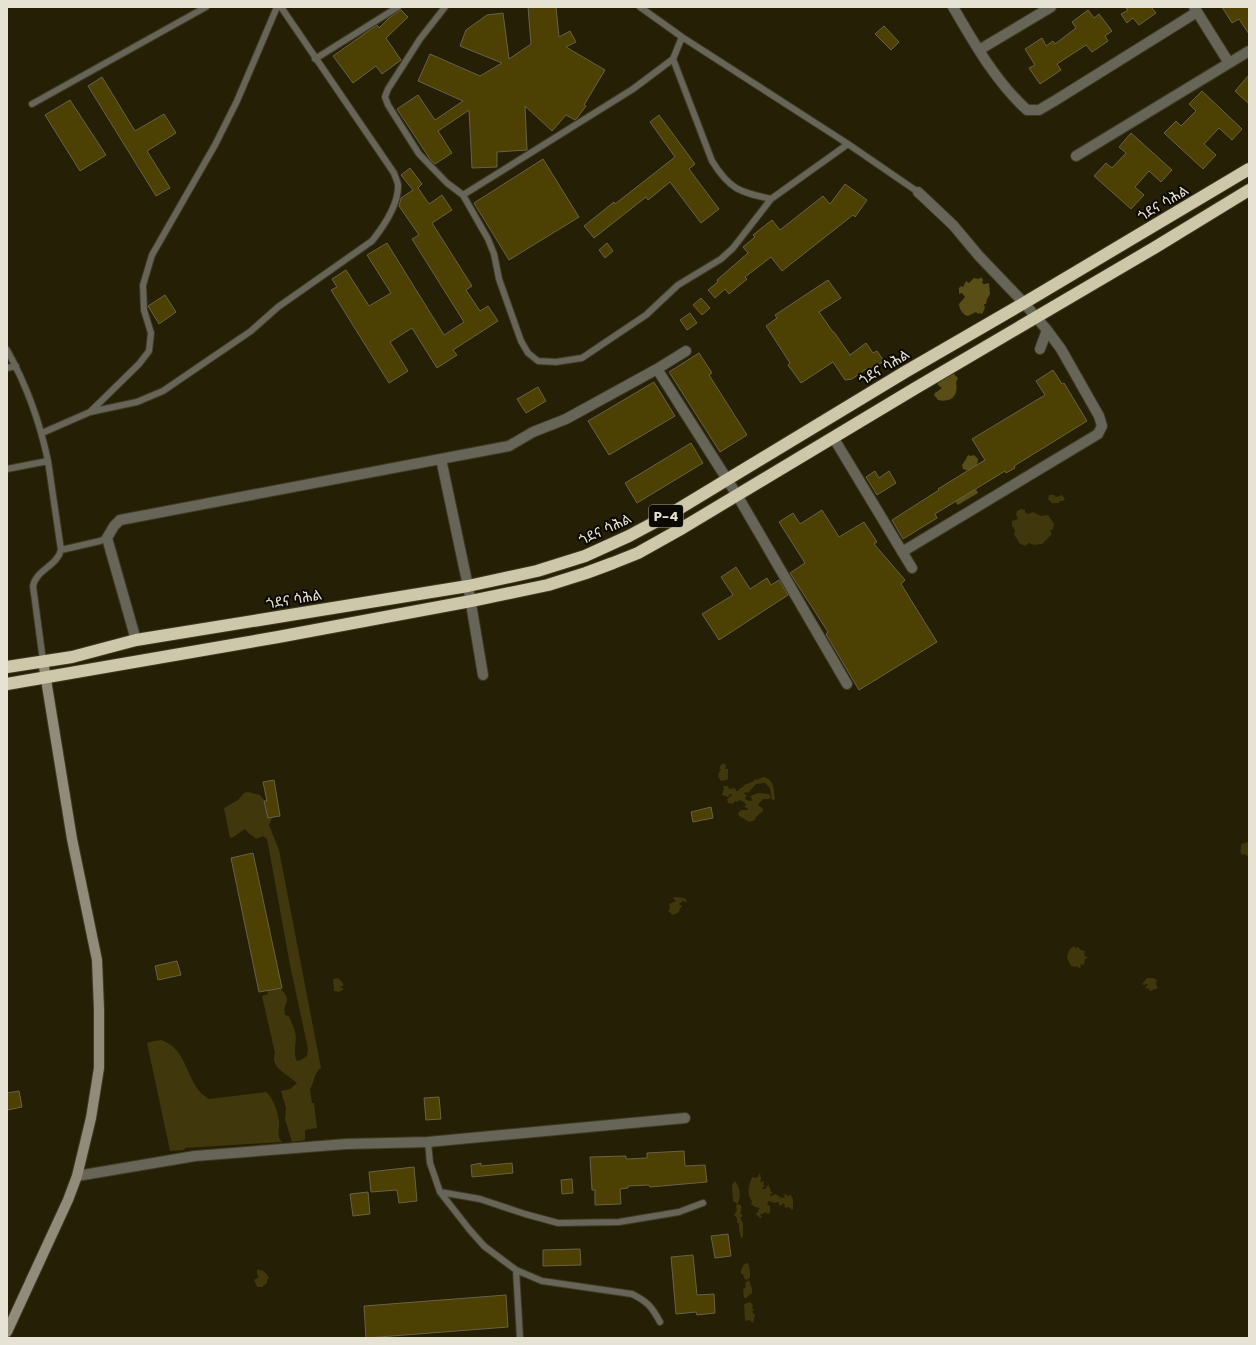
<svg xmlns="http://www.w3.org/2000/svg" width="1256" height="1345" font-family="Poppins,'Noto Sans Ethiopic',sans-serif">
	<rect width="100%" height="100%" fill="#241f05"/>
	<!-- green -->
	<path fill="#40370c" d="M1049 495H1054L1056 497 1062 495 1065 499 1063 501H1060L1059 503H1052L1048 499Z
		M1021 509 1025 510V512L1028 514 1033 512 1041 516 1048 515 1054 524 1053 529 1050 531 1052 534 1042 544 1034 545 1029 543 1025 546 1019 543 1018 540 1014 535 1015 531 1012 525V521L1018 519 1016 514 1017 511Z
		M722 764H725L726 766 725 769H728V778L727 780 721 781 718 776 719 772 721 770 719 768Z
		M765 777 770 780 773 785 775 799 772 801 770 788 765 783 756 784 748 793 745 792 744 794 747 795 745 798 746 800 751 801 752 799 750 796 758 793 769 794 771 797 769 799H763L758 805 763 809V811L756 817 755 820 749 822 739 816 738 813 741 810H748L747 808 744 807 746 805 744 802 740 800 737 802 735 801 733 804 728 803 727 799H728L729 797 732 795 730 794 728 797 722 795 724 788 723 786H728L729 789 735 788 736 791H738L739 789 743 787 744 785 752 782 756 779 758 780 760 778Z
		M248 792 260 795 265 801 268 818H272L269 825 279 850 321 1068C314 1072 315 1082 310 1089L312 1103H314L317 1128 305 1130V1140L292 1142 285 1119 286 1108 281 1091 290 1089 297 1083C288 1075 269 1067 275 1053L262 996 268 994 267 991 280 988C294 1002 282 1002 285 1015L289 1016C291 1022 294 1027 295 1032 298 1041 292 1052 297 1061L301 1060 307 1056 308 1049 290 965 268 844 267 839 263 836 256 839C253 835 248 834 245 829 239 832 236 837 230 838L224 808 238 800 244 793Z
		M1248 842 1249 843V858L1245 854 1242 855 1240 851 1241 849V844Z
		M674 897 685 898 687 901 686 902 683 901 679 904 682 906 681 908H680L679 912 673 915 668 911 670 908 669 904 676 901 673 898Z
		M1074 946 1075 948 1078 947 1081 950 1085 951 1084 955 1088 958 1085 959 1084 964 1083 965 1080 964 1081 967 1079 968 1076 966 1075 967 1071 966 1067 958 1069 950Z
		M338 978 343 983V986L340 987 344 989 339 992 334 991 333 979Z
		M1147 978H1153L1157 980 1156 984 1158 988 1150 991 1149 990 1150 988 1147 989 1145 987 1148 985 1147 984 1144 985 1142 984Z
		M161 1040C186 1048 186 1077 201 1093 203 1095 206 1097 209 1099L266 1092C274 1099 277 1110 279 1121 280 1129 276 1136 282 1142L185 1148 184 1150 170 1151 147 1043 153 1041Z
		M760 1173 761 1179 760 1182 764 1181 763 1185H765L764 1187H762L763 1189H765L768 1185H769V1188L771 1189 770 1191 773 1193 770 1194V1195L772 1196 775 1194 782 1198 785 1197 783 1194 787 1195 788 1197 790 1194 793 1199V1209L792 1210 789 1207 785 1208 784 1203 780 1206 779 1205V1202L774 1203 769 1201 767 1204 770 1206V1213L768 1214 766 1212 760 1215 762 1217 760 1218 755 1213H758V1210L760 1208 755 1207 751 1204 752 1201C746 1194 749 1185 752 1177L757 1178Z
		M735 1181C740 1187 742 1198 737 1204L741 1205V1211L740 1213 743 1216 740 1218 743 1223V1237L741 1238 739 1229V1223H737V1218L734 1215 737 1210 736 1206 737 1204 733 1201 732 1185Z
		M748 1263 750 1270V1278L746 1280 744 1278 743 1274H741V1270L744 1264Z
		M257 1270C262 1269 267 1273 269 1278L267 1280V1283L262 1287H257L254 1280 259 1277 257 1274Z
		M749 1280 752 1289V1293L746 1298H744L743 1289 746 1287 745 1283Z
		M750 1302 753 1305 752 1308 754 1310 752 1312 755 1315 753 1323 749 1320 745 1321 744 1304Z"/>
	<!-- forest -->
	<path fill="#5a4e17" d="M981 277 983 280 982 283 984 284 989 283 990 294 987 299 986 304H984L985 308 982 314 980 313 978 314 976 312 968 316C963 315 959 309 959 304L965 297 962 293 959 294V288L961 286 963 287 966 281 969 283 974 278 979 279Z
		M952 372 958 378 956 382C959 396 951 403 938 400L934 395 935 393 942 388 938 385V380Z
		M968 455 971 456 974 455 978 459 977 468 970 471 963 469 962 465 966 459Z
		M975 487 978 493 958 505 956 503 957 498Z"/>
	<!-- building -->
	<path fill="#4c4003" stroke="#686247" d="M528 7H556L559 37 570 31 576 42 566 47 605 70 584 105 586 106 577 118 575 120 566 115 552 131 525 106 527 150 497 152V167L472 168 469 110 438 131 452 153 435 164 430 159 397 109 418 95 435 120 463 101 418 81 430 54 480 76 502 63 460 46 466 30 487 15 503 13 509 59 531 44Z
		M1125 7H1151L1156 13 1139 25 1133 18 1127 23 1121 14 1128 10Z
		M1222 7H1249V34L1239 19 1232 23Z
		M401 10 408 17 386 38 401 60 382 74 376 66 353 83 333 56 377 25 379 28 389 18Z
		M1088 10 1094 18 1099 14 1112 31 1105 36 1108 41 1092 52 1086 45 1057 64 1061 70 1040 84 1029 68 1035 65 1025 49 1042 38 1046 46 1053 41 1055 44 1076 28 1072 22Z
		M884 26 899 42 891 50 875 34Z
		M1249 75V104L1235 91Z
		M102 77 135 131 164 114 176 133 147 151 170 188 156 196 88 86Z
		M1202 91 1242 129 1232 140 1219 128 1204 144 1216 155 1203 169 1164 133 1176 121 1181 126 1196 111 1189 104Z
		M70 100 106 155 80 171 45 115Z
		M659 115 695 164 689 169 719 209 701 223 670 182 648 200 646 197 594 238 584 226 614 202 615 204 675 157 650 122Z
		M1131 133 1172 170 1161 182 1149 171 1135 187 1144 195 1131 209 1094 176 1106 163 1112 168 1126 153 1119 147Z
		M543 159 579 217 509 260 474 203Z
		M410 168 422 184 418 188 429 204 442 195 452 210 432 223 472 286 466 290 480 311 488 306 498 321 453 350 457 355 437 368 412 328 390 342 408 371 389 383 331 290 337 287 332 279 346 270 369 306 391 293 367 255 387 243 444 335 464 322 412 239 419 235 399 206 401 198 413 190 401 175Z
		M845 184 867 200 855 217 853 215 782 271 771 257 745 277 747 279 729 294 725 289 715 298 708 290 718 282 717 280 748 253 743 247 755 237 753 235 772 220 780 230 823 196 830 204Z
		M607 243 613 251 605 258 599 250Z
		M828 280 841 298 819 312 833 332H834L850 355 866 343 873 353 877 351 884 361 868 372 866 369 852 379 845 380 833 362 801 383 788 365 790 363 766 326 777 318 775 315Z
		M165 295 176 312 159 324 148 306Z
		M701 298 710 308 702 315 693 305Z
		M690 313 697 323 687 330 680 320Z
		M699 353 712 373 709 375 747 435 720 452 669 372Z
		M1053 370 1062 384 1064 383 1087 421 1014 466 1015 468 1006 473 1005 471 935 514 937 518 903 539 892 520 939 490 938 489 985 460 972 439 1045 395 1036 381Z
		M654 382 675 416 609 455 588 421Z
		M538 387 546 401 526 413 517 399Z
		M691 443 703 463 637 503 625 483Z
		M875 471 879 478 889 471 896 483 877 495 866 477Z
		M822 510 839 537 864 522 877 542 874 544 905 580 901 584 937 642 859 690 826 634 828 632 790 573 805 563 779 522 793 513 800 524Z
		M736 567 750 589 767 578 771 585 779 580 788 595 719 640 702 614 733 595 721 577Z
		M274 780 280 816 268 818 264 801H267L263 782Z
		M711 807 713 818 693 822 691 812Z
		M253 853 282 988 259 992 231 858Z
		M177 961 181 975 158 980 155 966Z
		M19 1091 22 1107 7 1110V1093Z
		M439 1097 441 1119 426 1120 424 1098Z
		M684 1151 685 1166 705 1165 707 1182 650 1187 649 1185 628 1186V1188L620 1189 621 1204 595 1205V1190H592L590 1157 626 1156V1159L647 1158V1153Z
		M481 1163V1166L512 1163 513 1173 472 1177 471 1165Z
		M414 1167 417 1201 399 1203 397 1190 371 1192 369 1172Z
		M572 1179 573 1193 562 1194 561 1180Z
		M368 1192 370 1214 353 1216 350 1194Z
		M728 1234 731 1256 715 1258 711 1236Z
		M580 1249 581 1265 543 1266V1250Z
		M693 1255 697 1295 714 1294 715 1313 697 1315 696 1312 676 1314 671 1257Z
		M506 1295 508 1327 366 1338 364 1306Z"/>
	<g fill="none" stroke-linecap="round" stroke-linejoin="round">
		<!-- lane casing -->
		<g stroke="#3f3a22" stroke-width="8">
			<path id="lane" d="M445 7 420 39 388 89 385 97 388 105 419 154 447 183 463 195 633 89 673 59 712 161C730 190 740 192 771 199
				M640 7 682 37 848 144 918 192
				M315 59 398 7
				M673 59 682 37
				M32 104 206 7
				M463 195 488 239 494 254 499 279 521 341 528 353 538 361 556 362 582 358 646 315 678 285 721 259 733 248 771 199 848 144
				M7 350C26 384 40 423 48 461L7 469
				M7 368 16 366
				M91 411 139 364 149 351 151 333 144 310 143 285 152 255 215 145 237 101 277 7
				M42 433 90 412 137 402 163 391 251 331 278 307 372 241C383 227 399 205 398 185 398 182 395 177 394 173L281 7
				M61 550 100 541 107 538
				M43 661 33 586C36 570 57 566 61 550L48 461
				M428 1142 430 1163 440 1192 469 1229 484 1246 516 1270 542 1281 632 1294C648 1302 652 1307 660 1322
				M440 1192 480 1199 525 1214 558 1223 619 1222 679 1212 703 1203
				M516 1270 520 1338"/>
		</g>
		<!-- street casing -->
		<g stroke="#3f3a22" stroke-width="12">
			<path id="street" d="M953 7C974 43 996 82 1027 110H1039L1056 100 1197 12
				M1194 7 1229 63
				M979 50 1051 7
				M1076 156 1249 51
				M1040 349 1047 330
				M657 369 737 495 847 684
				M833 437 912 568
				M441 459 468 586 483 675
				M902 552 1098 434 1102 426 1099 416 1061 349 1047 330 1024 303 979 256 953 225 918 192
				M136 640 107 538 114 526 120 520 509 446 533 432 566 419 657 369 686 351
				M77 1176 195 1156 346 1144 428 1142 685 1118"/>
		</g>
		<!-- secondary casing -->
		<g stroke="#3f3a22" stroke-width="12">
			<path id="secondary" d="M7 1332 68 1200 77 1176 91 1118 99 1068V1009L97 960 72 839 43 661"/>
		</g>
		<!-- highway casing -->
		<g stroke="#3f3a22" stroke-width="14">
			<path id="highway" d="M7 667 72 657 136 640 468 586 537 571 585 556 629 536 672 513 905 372 1024 303 1249 169
				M7 684 278 637 471 601 548 585 586 573 613 563 638 553 679 530 914 389 1154 248 1249 190"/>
		</g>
		<!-- lane -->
		<use href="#lane" stroke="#676458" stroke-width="6"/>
		<!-- street -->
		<use href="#street" stroke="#676458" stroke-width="10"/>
		<!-- secondary -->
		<use href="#secondary" stroke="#908c79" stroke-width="10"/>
		<!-- highway -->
		<use href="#highway" stroke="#cec7a9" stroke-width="12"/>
	</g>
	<g text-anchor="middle" stroke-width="4" stroke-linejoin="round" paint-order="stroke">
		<!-- shield labels -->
		<rect fill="#0b0902" stroke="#a5a295" stroke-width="1" x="649" y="505" width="34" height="22" rx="3"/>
		<g font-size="13" font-weight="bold" fill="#e7e3d4">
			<text x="666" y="521">P-4</text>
		</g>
		<!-- street labels -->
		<g font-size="14" fill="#e7e3d4" stroke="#0b0902">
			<text transform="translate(1163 203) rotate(-31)" y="5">ጎደና ሳሕል</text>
			<text transform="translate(884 367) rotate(-31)" y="5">ጎደና ሳሕል</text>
			<text transform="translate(605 529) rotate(-25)" y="5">ጎደና ሳሕል</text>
			<text transform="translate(294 599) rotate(-10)" y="5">ጎደና ሳሕል</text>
		</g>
	</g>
	<!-- border -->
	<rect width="1256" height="1345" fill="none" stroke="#e7e3d4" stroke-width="16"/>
</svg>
